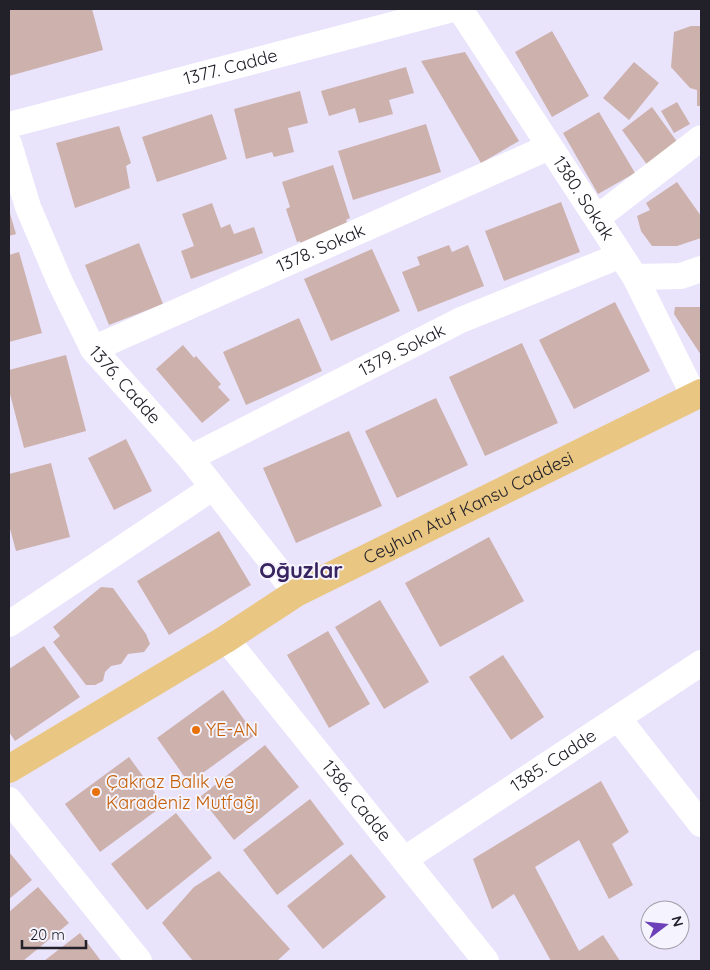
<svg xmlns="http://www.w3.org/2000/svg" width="710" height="970" font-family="Quicksand,sans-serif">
	<rect width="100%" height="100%" fill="#e9e3fc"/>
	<!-- building -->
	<path fill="#cdb1ac" d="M9 9H92L103 50 9 76Z
		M691 26H701V106H697V90L690 88 671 67 674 32Z
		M552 31 589 96 552 117 515 52Z
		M465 52 519 141 481 163 421 61Z
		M634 62 659 83 629 120 603 98Z
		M406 67 414 93 389 100 393 114 359 123 355 108 329 116 321 91Z
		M300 91 308 123 288 128 294 152 274 157 272 152 246 159 234 109Z
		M677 102 690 124 674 133 661 111Z
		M652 107 678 143 648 166 622 130Z
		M599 112 635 173 598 194 563 133Z
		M212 114 227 159 157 182 142 137Z
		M426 124 441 172 353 200 338 151Z
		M119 126 131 163 126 166 130 188 75 208 56 143Z
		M333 165 350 218 346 220 348 225 301 246 300 241 297 242 286 209 290 207 282 182Z
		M677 182 701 216V238L677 246H652L641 231 637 216 650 210 646 203Z
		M561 202 580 252 504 281 485 231Z
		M212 203 221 228 230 224 234 234 254 227 263 253 191 279 181 251 194 246 182 214Z
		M9 210 16 234 9 236Z
		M139 243 163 304 109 325 85 265Z
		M449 245 452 252 468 245 484 286 418 312 402 272 420 265 417 257Z
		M372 249 400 311 331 341 304 279Z
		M19 252 42 333 9 342V255Z
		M615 302 650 371 574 409 539 340Z
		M675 307H701V355L674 314Z
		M299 318 322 371 246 405 223 352Z
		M522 343 558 423 485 456 449 377Z
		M183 345 194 358 196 356 221 384 218 387 230 400 202 423 156 369Z
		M66 355 86 431 24 448 9 390V370Z
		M436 398 468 465 397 498 365 431Z
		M349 431 382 506 296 543 263 468Z
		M126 439 152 491 114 510 88 458Z
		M51 463 70 537 16 551 9 525V474Z
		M219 531 251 585 169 635 137 581Z
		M489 537 524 601 440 647 405 583Z
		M101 587 113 588 146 634 150 644 144 652 128 654 121 664 111 666 105 672 103 681 95 685H86L53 642 60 636 53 627Z
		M380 600 429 682 384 709 335 627Z
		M328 631 370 704 329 728 287 655Z
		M44 646 80 697 15 741 9 732V669Z
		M503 655 544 717 511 740 469 677Z
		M223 690 255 735 189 783 157 738Z
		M265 745 299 787 234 840 200 797Z
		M129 757 164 805 100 852 65 804Z
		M601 781 629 832 612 844 633 885 609 899 579 840 535 867 579 951 603 935 620 961H551L514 894 492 909 473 859Z
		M310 799 344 844 277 895 243 850Z
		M176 813 212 858 147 910 111 864Z
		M9 852 32 880 9 899Z
		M351 854 386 897 323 949 287 906Z
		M219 871 290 949 277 961H193L162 923 194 887Z
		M38 887 69 923 23 961H9V912Z
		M80 933 101 961H44Z"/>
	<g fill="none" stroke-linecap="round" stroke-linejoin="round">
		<!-- minor -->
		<g stroke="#fff" stroke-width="26">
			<path id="s1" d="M460 9 635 277 694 396"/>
			<path id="s2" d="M9 125 453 9"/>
			<path id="s3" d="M9 144 28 207 60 282 93 349 190 458 296 593"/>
			<path d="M597 218 701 138"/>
			<path d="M635 277 681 276 701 269"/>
			<path id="s4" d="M93 349 549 147"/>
			<path id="s5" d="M190 458 461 320 619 256"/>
			<path d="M9 624 212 488"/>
			<path id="s6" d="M226 639 486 961"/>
			<path d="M618 718 701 824"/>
			<path d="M9 800 139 961"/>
			<path id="s7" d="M405 859 701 663"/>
		</g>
		<!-- major -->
		<path stroke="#e9c682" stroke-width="28" id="s8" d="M9 769 226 639 296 593 701 393"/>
	</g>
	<!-- markers -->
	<g fill="#e8710a" stroke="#f5f3fd" stroke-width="2">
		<circle cx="196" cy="730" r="5"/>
		<circle cx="96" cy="792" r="5"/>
	</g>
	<g text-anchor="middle" stroke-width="4" stroke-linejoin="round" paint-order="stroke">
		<!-- street labels -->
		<g font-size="18" fill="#222029" stroke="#f5f3fd">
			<text dy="6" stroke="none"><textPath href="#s2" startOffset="229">1377. Cadde</textPath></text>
			<text dy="6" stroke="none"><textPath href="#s1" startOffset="226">1380. Sokak</textPath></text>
			<text dy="6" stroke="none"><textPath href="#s4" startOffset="249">1378. Sokak</textPath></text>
			<text dy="6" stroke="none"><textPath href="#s5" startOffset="238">1379. Sokak</textPath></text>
			<text dy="6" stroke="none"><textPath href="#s3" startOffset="270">1376. Cadde</textPath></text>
			<text dy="6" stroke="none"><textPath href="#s8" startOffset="529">Ceyhun Atuf Kansu Caddesi</textPath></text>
			<text dy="6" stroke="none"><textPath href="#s7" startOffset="178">1385. Cadde</textPath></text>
			<text dy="6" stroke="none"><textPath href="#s6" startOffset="208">1386. Cadde</textPath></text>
		</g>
		<!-- food labels -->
		<g font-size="18" fill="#c56008" stroke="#f5f3fd" text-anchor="start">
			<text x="206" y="736">YE-AN</text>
			<text x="106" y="788">Çakraz Balık ve<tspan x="106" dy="21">Karadeniz Mutfağı</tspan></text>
		</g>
		<!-- district labels -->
		<g font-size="22" font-weight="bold" fill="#38245f" stroke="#f5f3fd">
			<text x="301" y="578">Oğuzlar</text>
		</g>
	</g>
	<!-- border -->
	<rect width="710" height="970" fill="none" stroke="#222029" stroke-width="20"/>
	<!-- north arrow -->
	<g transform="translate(665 925) rotate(74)"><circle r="24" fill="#f5f3fd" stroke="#a19fa8"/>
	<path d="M0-4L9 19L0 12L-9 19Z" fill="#6c40b8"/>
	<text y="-8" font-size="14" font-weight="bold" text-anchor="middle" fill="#222029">N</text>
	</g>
	<!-- scale -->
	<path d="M22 940v8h64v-8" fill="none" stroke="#222029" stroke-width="2.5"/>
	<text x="30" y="940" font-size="15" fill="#222029" stroke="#f5f3fd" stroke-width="4" paint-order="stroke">20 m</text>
</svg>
